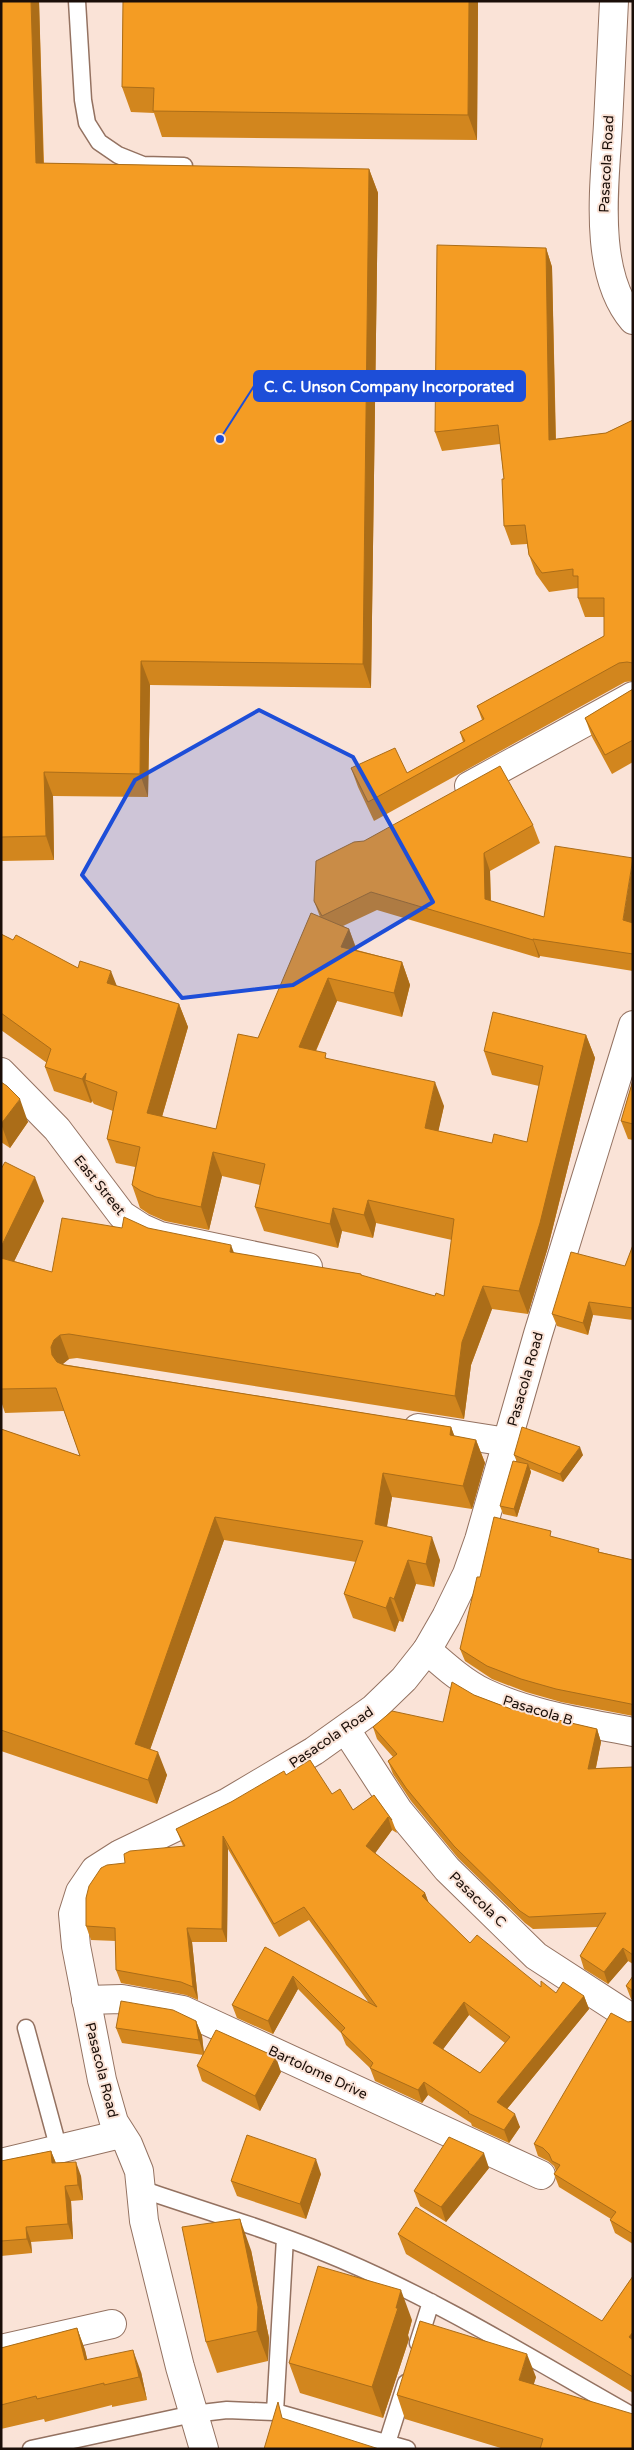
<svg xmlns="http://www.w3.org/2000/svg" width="634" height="2450" font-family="'Varela Round',sans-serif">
	<rect width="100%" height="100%" fill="#fae3d7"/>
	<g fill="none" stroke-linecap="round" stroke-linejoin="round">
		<!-- service casing -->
		<g stroke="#947261" stroke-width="19">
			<path id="service" d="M77 1 83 100 87 123 99 142 118 155 143 165 184 166
				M26 2028 59 2150
				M141 2189C208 2212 277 2232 342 2260 443 2303 537 2362 633 2416
				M418 2343 431 2302
				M275 2412 285 2238
				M387 2443 406 2383
				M31 2449 193 2414 227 2410 275 2412 407 2449"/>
		</g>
		<!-- minor casing -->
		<g stroke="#947261" stroke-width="30">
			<path id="minor" d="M469 786 633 696
				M1 1072 57 1129 122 1215 142 1228 160 1236 308 1267
				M418 1428 507 1442
				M427 1650C444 1665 464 1683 485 1693 532 1715 582 1722 633 1732
				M346 1730 398 1810 447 1869 536 1956 633 2019
				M86 2000 122 1999 183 2010 541 2175
				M1 2163 121 2134
				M1 2349 112 2324"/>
		</g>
		<!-- tertiary casing -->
		<g stroke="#947261" stroke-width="30">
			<path id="tertiary" d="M614 1C612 42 610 83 608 124 605 183 592 272 633 320
				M204 2449 180 2367 144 2221 139 2171 128 2144 114 2122 102 2080 76 1946 73 1914 80 1892 95 1870 120 1854 228 1802 314 1751 373 1709 404 1679 427 1650 446 1617 467 1574 479 1540 538 1334 633 1025"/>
		</g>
		<!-- service -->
		<use href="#service" stroke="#fff" stroke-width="16"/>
		<!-- minor -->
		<use href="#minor" stroke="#fff" stroke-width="28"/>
		<!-- tertiary -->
		<use href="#tertiary" stroke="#fff" stroke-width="28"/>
	</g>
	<!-- wall -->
	<path fill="#d2861e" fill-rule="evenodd" d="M1 1H39L44 163 369 169 378 193 371 688 150 685 148 797 53 796 54 860 1 861Z
		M123 1H478L477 140 162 137 154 113 131 112 122 87Z
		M546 248 552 267 556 439 606 433 633 420V681L625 682 374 821 358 787 351 768 407 773 463 742 460 732 482 720 477 706 604 636V617H585L578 598V588L549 592 536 574 529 555 527 544 511 545 504 526V479L500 444 442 451 435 432Z
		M633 689V762L612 774 592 737 585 718Z
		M533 825 540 843 490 871 491 901 544 917 633 923V971L540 956 539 958 377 910 343 926 349 929 357 950 402 962 410 985 402 1017 337 1001 316 1051 328 1059 444 1106 438 1131 492 1143 527 1142 539 1086 492 1075 484 1051 586 1035 595 1058 548 1247 528 1314 492 1309 471 1365 464 1419 77 1358 69 1359 62 1364 451 1427 454 1436 476 1440 485 1463 472 1509 392 1497 387 1527 440 1560 434 1587 416 1584 403 1622 399 1621 395 1632 353 1618 344 1594 356 1562 224 1540 150 1749 167 1775 157 1804 1 1751V1429L80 1456 64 1411 5 1413 1 1401V1169L44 1201 14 1261 52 1272 122 1228H148L234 1253 361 1274 362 1276 435 1296H444L452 1240 376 1223 373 1238 342 1231 338 1248 264 1231 255 1207 260 1185 222 1176 209 1230 165 1221 149 1214 140 1208 132 1185 135 1167 116 1163 107 1139 113 1111 94 1104 92 1101 91 1103 54 1091 45 1067 47 1063 1 1030V934L13 940 78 968 117 986 179 1004 188 1027 162 1117 216 1129 258 1038 320 917 314 901Z
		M633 1080V1140L628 1139 621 1121Z
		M1 1082 28 1122 10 1148 1 1142Z
		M633 1245V1320L593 1315 588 1335 557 1326 552 1314 625 1266Z
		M514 1455H583L563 1482 530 1469 531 1472 517 1517 503 1514 500 1506 517 1462Z
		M553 1537 600 1552 633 1560V1716L561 1702 526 1692 492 1679 465 1661 460 1649 480 1577Z
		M474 1695 511 1709 597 1729 601 1742 596 1768 633 1767V1964L628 1961 608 1984 584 1969 580 1956 598 1927 533 1929 525 1923 458 1858 411 1801 393 1774 388 1761 393 1757 377 1739 373 1727 443 1722Z
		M286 1775 332 1794 353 1810 374 1795 392 1820 397 1833 392 1830 375 1853 425 1893 428 1902 470 1943 541 1987 556 1993 584 1996 589 2009 507 2109 520 2127 509 2143 472 2126 471 2123 428 2095 422 2103 375 2081 370 2068 346 2045 341 2033 298 1989 273 2034 237 2018 232 2005 265 1947 369 2003 309 1920 279 1937 228 1849 227 1942H192L198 2000 186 1995 121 1983 116 1970V1941L91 1940 86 1926 125 1863 183 1846 176 1829ZM469 2015 505 2043 480 2073 443 2049Z
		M633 1976V2000L631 1999 626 1986Z
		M196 2021 202 2036 204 2053 281 2072 260 2111 202 2081 197 2066 203 2055 122 2043 116 2028Z
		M633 2021V2244L615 2233 610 2220 611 2219 559 2187 554 2174 556 2171 554 2166 548 2161 538 2156 534 2144 628 2022Z
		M51 2151 56 2163 81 2176 83 2200 71 2201 73 2239 31 2242 32 2253 1 2256V2161Z
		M489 2168 446 2222 420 2206 414 2191Z
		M321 2174 306 2219 237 2196 231 2181Z
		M398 2234 602 2321 633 2276V2393L406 2254Z
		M251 2250 269 2338 268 2361 217 2373 206 2342Z
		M412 2320 408 2335 409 2339 383 2418 300 2393 289 2363Z
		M77 2328 85 2350 87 2360 141 2372 147 2400 112 2407V2405L45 2422 44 2419 1 2429V2348Z
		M536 2377 533 2385 633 2449H504L405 2419 397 2395Z"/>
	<!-- shaded-wall -->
	<path fill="#ab6d18" d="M31 1H39L44 187 36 163Z
		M469 1H478L477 140 468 115Z
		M369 169 378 193 371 688 363 664Z
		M546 248 552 267 556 459 549 440Z
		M141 661 150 685 148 797 140 774Z
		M44 772 53 796 54 860 46 836Z
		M484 853 490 871 491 917 485 899Z
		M633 859V917L629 938 623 920Z
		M349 929 357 952 341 947Z
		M533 939 540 956 539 958 533 940Z
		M402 962 410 985 402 1017 394 993Z
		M111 971 120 994 107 983Z
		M328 978 337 1001 307 1071 299 1047Z
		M179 1004 188 1027 156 1137 147 1113Z
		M586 1035 595 1058 548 1247 528 1314 519 1291Z
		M86 1073 85 1080 92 1101 91 1103 82 1079Z
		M435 1082 444 1106 434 1151 425 1128Z
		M20 1099 28 1122 10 1148 1 1124Z
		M213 1152 222 1176 209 1230 201 1207Z
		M35 1177 44 1201 5 1280 1 1269V1247Z
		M368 1200 376 1223 373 1238 364 1215Z
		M333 1208 342 1231 338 1248 330 1224Z
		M231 1245 240 1268 230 1252Z
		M483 1286 492 1309 471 1365 464 1419 455 1396 462 1342Z
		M589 1302 593 1315 588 1335 583 1323Z
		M60 1335 69 1359 63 1364 60 1371 52 1355 51 1347 54 1340Z
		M451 1427 460 1450 450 1435Z
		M476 1440 485 1463 472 1509 463 1486Z
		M580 1447 583 1455 563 1482 560 1474Z
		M528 1464 531 1472 517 1517 514 1509Z
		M383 1473 392 1497 383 1548 375 1524Z
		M215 1517 224 1540 144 1767 135 1744Z
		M432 1537 440 1560 434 1587 426 1564Z
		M408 1560 416 1584 403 1622 394 1599Z
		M390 1597 399 1621 395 1632 386 1608Z
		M597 1729 601 1742 593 1781 588 1769Z
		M158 1752 167 1775 157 1804 148 1780Z
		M388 1817 392 1830 371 1859 366 1846Z
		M223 1836 228 1849 227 1942 222 1929Z
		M425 1893 430 1906 422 1896Z
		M187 1928 192 1942 198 2000 193 1987Z
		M623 1948 628 1961 608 1984 604 1972Z
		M293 1976 298 1989 273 2034 268 2021Z
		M584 1996 589 2009 502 2115 497 2102Z
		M464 2002 469 2015 438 2056 433 2043Z
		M196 2021 202 2036 204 2055 199 2040Z
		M276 2057 281 2072 260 2111 255 2096Z
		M424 2082 428 2095 422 2103 418 2090Z
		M515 2114 520 2127 509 2143 504 2130Z
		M51 2151 57 2166 52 2163Z
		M484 2153 489 2168 446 2222 441 2207Z
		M316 2159 321 2174 306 2219 300 2204Z
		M76 2162 81 2176 83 2200 78 2185Z
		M65 2186 71 2201 73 2239 68 2224Z
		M240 2219 251 2250 269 2338 268 2361 257 2331Z
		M26 2227 31 2242 32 2253 27 2239Z
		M401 2290 412 2320 408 2335 409 2339 383 2418 372 2387Z
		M77 2328 85 2350 93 2382 85 2360Z
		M633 2332V2347L629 2337Z
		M133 2350 141 2372 147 2400 139 2377Z
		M527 2354 536 2377 528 2404 519 2380Z"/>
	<!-- building -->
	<path fill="#f49c23" stroke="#ab6d18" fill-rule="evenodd" d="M1 1H31L36 163 369 169 363 664 141 661 140 774 44 772 46 836 1 837Z
		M123 1H469L468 115 153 111 154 88 122 87Z
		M437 245 546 248 549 440 606 433 633 420V663L627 662 619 663 368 802 351 768 395 748 407 773 465 741 460 732 484 719 477 706 604 636V598H578V576H573V569L542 573 529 555 525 525 504 526 502 479H504L498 425 435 432Z
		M633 689V740L605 755 585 718Z
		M500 766 533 825 484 853 485 899 544 917 555 846 633 858 623 920 633 923V954L533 939V940L371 892 322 916 314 901 316 861 354 842 364 841Z
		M311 913 349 929 341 947 402 962 394 993 328 978 299 1047 326 1053 325 1058 435 1082 425 1128 492 1143 494 1134 527 1142 543 1066 484 1051 493 1012 586 1035 540 1223 519 1291 483 1286 462 1342 455 1396 69 1334 60 1335 54 1340 51 1347 52 1355 57 1362 64 1365 451 1427 450 1435 476 1440 463 1486 383 1473 375 1524 432 1537 426 1564 408 1560 394 1599 390 1597 386 1608 344 1594 363 1541 215 1517 135 1744 158 1752 148 1780 1 1730V1429L80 1456 56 1388 1 1389V1258L52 1272 62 1218 122 1228 124 1217 148 1228 231 1245 230 1252 361 1274V1275L435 1296 436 1293 444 1296 454 1219 368 1200 364 1215 333 1208 330 1224 255 1207 265 1164 213 1152 201 1207 156 1197 141 1191 132 1185 140 1147 107 1139 117 1092 85 1080 86 1073 82 1079 45 1067 51 1049 1 1013V934L13 940 16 935 78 968 80 961 111 971 107 983 179 1004 147 1113 216 1129 238 1034 258 1038Z
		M633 1080V1124L621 1121Z
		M1 1082 7 1086 20 1099 1 1124Z
		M5 1162 35 1177 1 1247V1169Z
		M633 1245V1308L589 1302 583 1323 552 1314 571 1252 625 1266Z
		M522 1427 580 1447 560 1474 514 1455Z
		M513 1461 528 1464 514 1509 500 1506Z
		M494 1517 551 1531 550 1536 599 1549 598 1552 633 1560V1705L631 1704 556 1689 521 1679 487 1666 460 1649 477 1577H480Z
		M452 1682 474 1695 511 1709 597 1729 588 1769 633 1767V1955L623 1948 604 1972 580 1956 606 1913 529 1917 520 1911 454 1846 406 1788 388 1761 397 1754 373 1727 392 1711 443 1722Z
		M310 1760 332 1794 340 1789 353 1810 374 1795 392 1820 388 1817 366 1846 425 1893 422 1896 470 1943 477 1935 541 1987V1981L556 1993 563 1982 584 1996 497 2102 515 2114 504 2130 468 2113 469 2112 424 2082 418 2090 370 2068 373 2063 341 2032 345 2028 293 1976 268 2021 232 2005 265 1947 377 2007 304 1907 274 1924 223 1836 222 1929 187 1928 193 1987 181 1982 116 1970 115 1928 86 1926V1898L89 1886 101 1868 107 1865 125 1863 124 1854 130 1851 185 1846 176 1829 231 1802 284 1771 286 1775ZM464 2002 510 2037 480 2073 433 2043Z
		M633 1976V1991L626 1986Z
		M121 2001 173 2010 196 2021 199 2040 116 2028Z
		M611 2013 628 2022 633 2021V2234L610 2220 616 2212 554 2174 560 2165 552 2161 549 2154 543 2148 534 2144Z
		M216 2030 276 2057 255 2096 197 2066Z
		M247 2135 316 2159 300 2204 231 2181Z
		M449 2137 484 2153 441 2207 414 2191Z
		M51 2151 52 2163 76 2162 78 2185 65 2186 68 2224 26 2227 27 2239 1 2241V2161Z
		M416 2207 602 2321 633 2276V2332L629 2337 633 2340V2377L398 2234Z
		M240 2219 258 2307 257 2331 206 2342 182 2227Z
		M318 2266 401 2290 396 2308H398L372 2387 289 2363Z
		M420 2321 527 2354 519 2380 633 2414V2449H540L543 2439 397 2395Z
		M77 2328 85 2360 133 2350 139 2377 104 2385V2383L37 2399 36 2396 1 2405V2348Z
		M278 2402 282 2418 379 2449H264Z"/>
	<!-- marked area -->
	<path fill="#1d4ed8" fill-opacity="0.2" stroke="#1d4ed8" stroke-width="4" stroke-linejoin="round" d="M259 710 353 757 433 902 293 985 182 998 82 875 135 780Z"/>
	<g text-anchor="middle" stroke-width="4" stroke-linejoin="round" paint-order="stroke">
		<!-- street labels -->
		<g font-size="14" fill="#1a0e08" stroke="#fae3d7">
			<text transform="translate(606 164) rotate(-87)" y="5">Pasacola Road</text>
			<text transform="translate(100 1185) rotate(51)" y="5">East Street</text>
			<text transform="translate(525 1379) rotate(-74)" y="5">Pasacola Road</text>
			<text transform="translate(538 1710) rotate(17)" y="5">Pasacola B</text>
			<text transform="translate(331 1737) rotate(-34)" y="5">Pasacola Road</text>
			<text transform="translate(478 1899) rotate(44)" y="5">Pasacola C</text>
			<text transform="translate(102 2070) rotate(76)" y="5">Pasacola Road</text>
			<text transform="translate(318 2072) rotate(25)" y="5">Bartolome Drive</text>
		</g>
	</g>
	<!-- callouts -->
	<path fill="none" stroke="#1d4ed8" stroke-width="2" d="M220 439L254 386"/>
	<circle fill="#1d4ed8" stroke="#fae3d7" stroke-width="2" cx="220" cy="439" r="5"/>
	<rect fill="#1d4ed8" stroke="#1d4ed8" stroke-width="2" x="254" y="371" width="271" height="30" rx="5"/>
	<g font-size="15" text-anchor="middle" font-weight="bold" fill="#fff">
		<text x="389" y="392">C. C. Unson Company Incorporated</text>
	</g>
	<!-- border -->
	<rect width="634" height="2450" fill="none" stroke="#1a0e08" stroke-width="5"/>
</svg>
